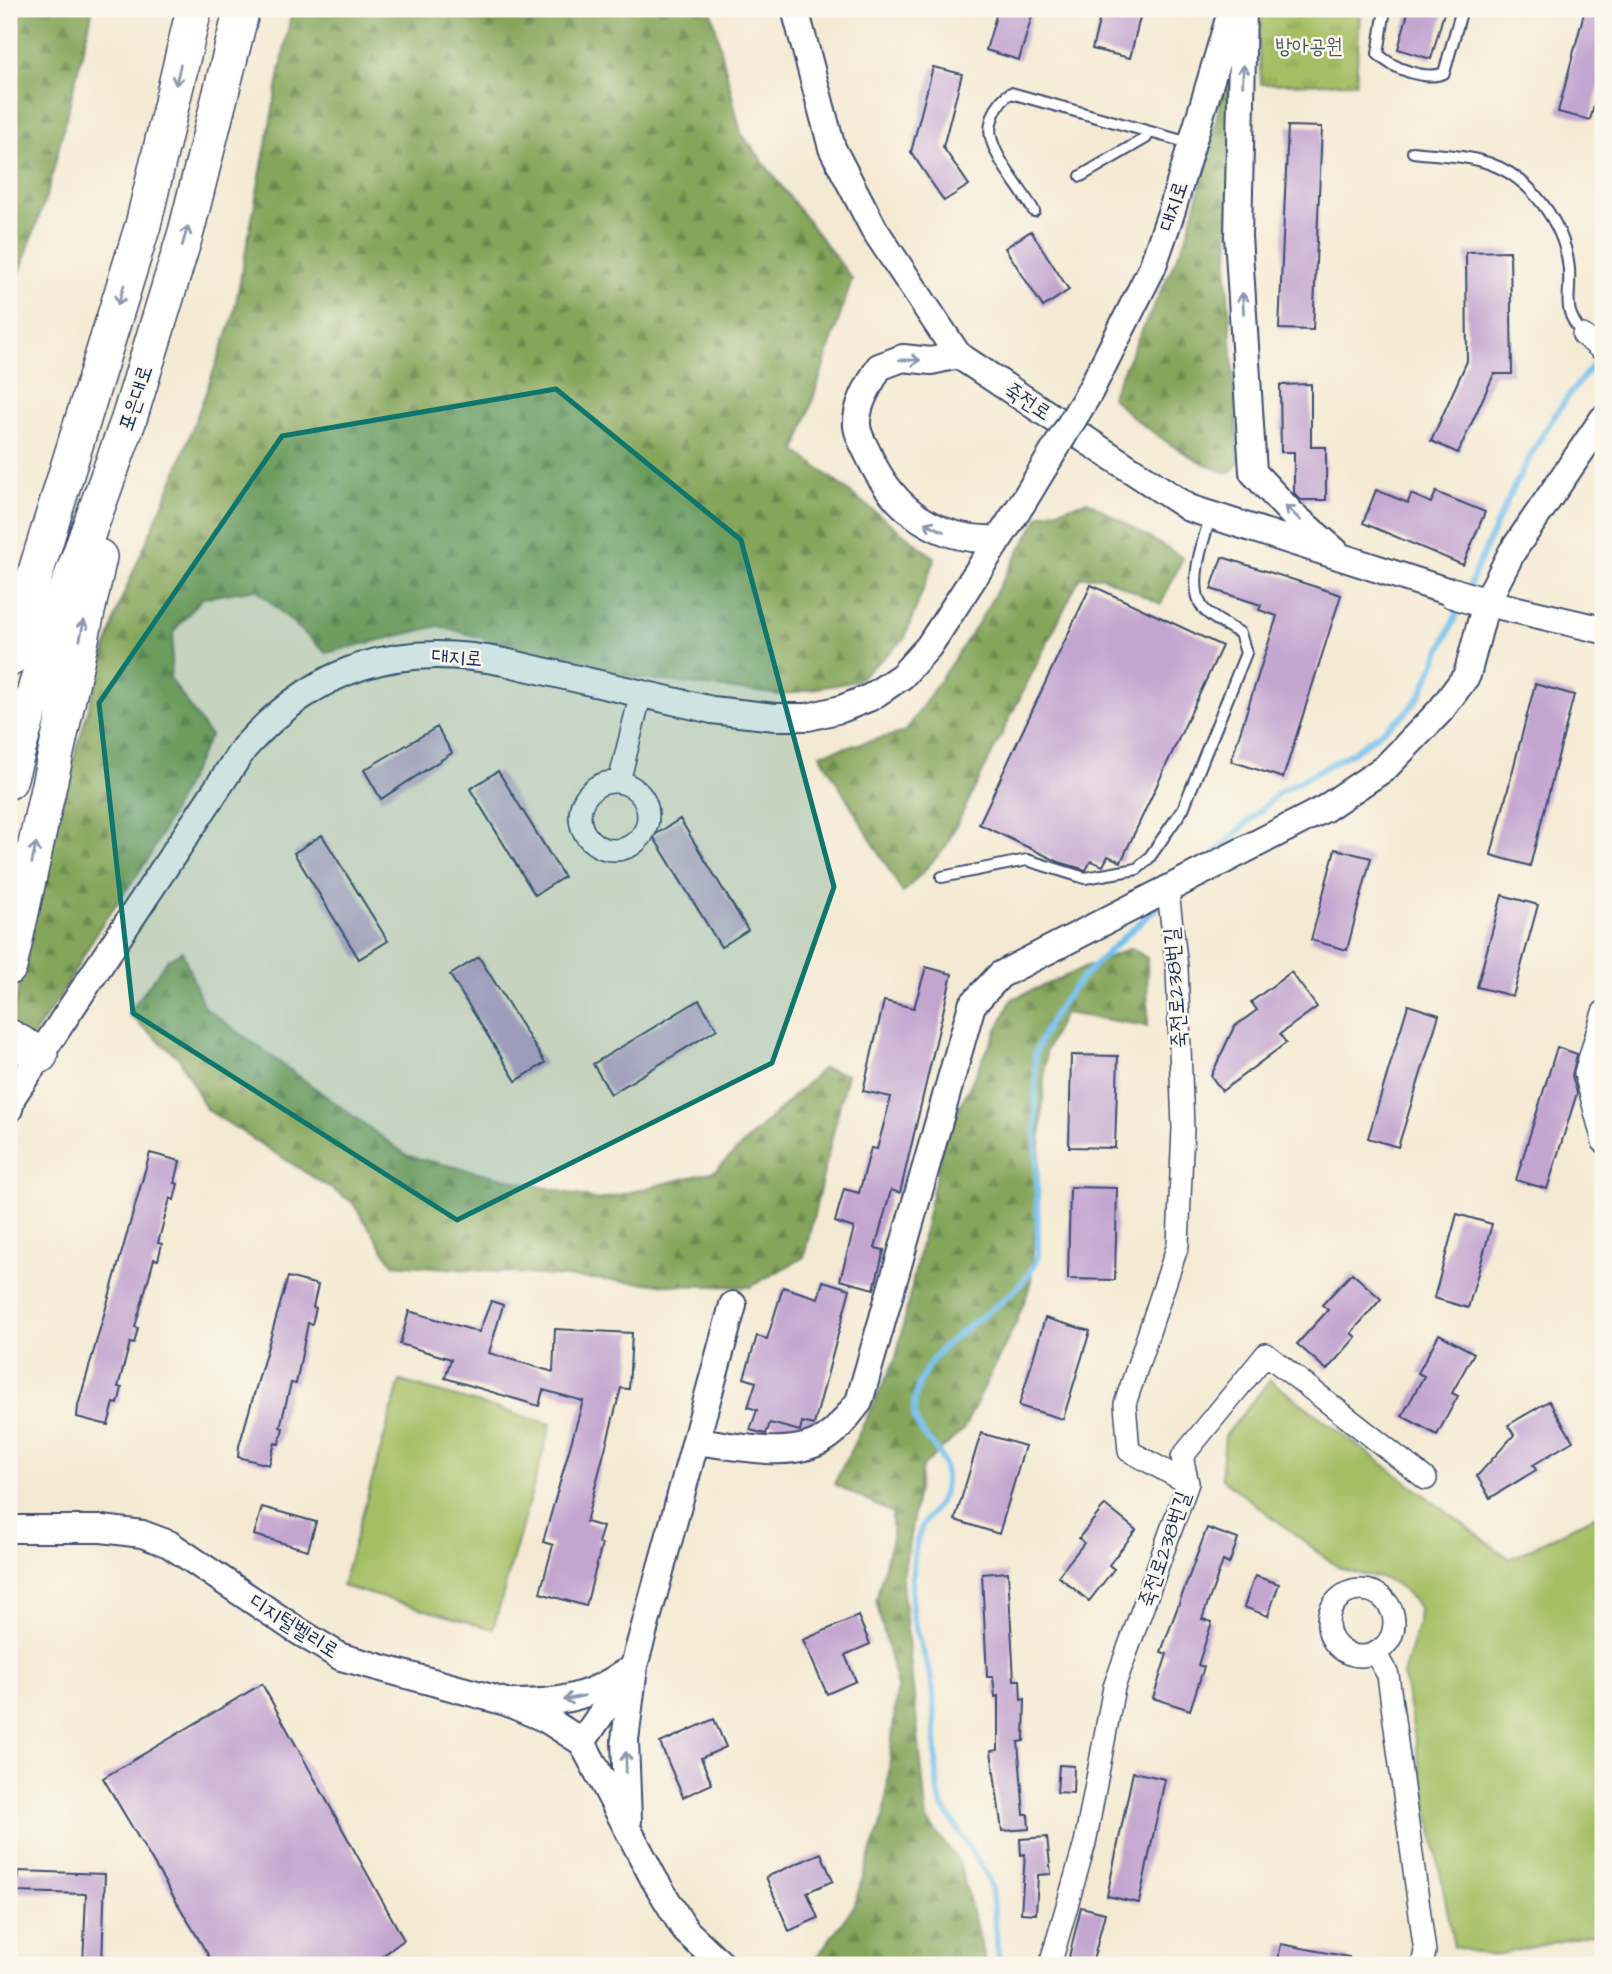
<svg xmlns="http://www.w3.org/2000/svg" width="1612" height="1974" font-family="'Architects Daughter','Poor Story',sans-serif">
	<defs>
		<pattern id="forest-firs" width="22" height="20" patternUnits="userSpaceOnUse" patternTransform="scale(1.75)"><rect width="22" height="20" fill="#84a55a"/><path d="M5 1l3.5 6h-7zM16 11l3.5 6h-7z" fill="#6b874e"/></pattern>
		<pattern id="park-tufts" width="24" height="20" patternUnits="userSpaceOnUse" patternTransform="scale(1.75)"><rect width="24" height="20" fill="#a5be64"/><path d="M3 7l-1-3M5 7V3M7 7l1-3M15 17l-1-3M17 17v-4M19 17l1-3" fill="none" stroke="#869b56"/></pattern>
	</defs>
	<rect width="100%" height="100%" fill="#fbf7ec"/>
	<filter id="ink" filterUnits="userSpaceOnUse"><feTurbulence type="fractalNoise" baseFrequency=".0143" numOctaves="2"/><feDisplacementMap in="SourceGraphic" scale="14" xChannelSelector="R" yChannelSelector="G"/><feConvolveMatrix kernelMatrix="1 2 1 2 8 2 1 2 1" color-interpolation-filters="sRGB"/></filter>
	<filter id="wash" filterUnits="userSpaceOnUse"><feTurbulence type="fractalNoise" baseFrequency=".00686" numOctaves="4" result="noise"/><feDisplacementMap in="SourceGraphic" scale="28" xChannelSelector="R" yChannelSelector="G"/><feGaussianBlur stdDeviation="1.57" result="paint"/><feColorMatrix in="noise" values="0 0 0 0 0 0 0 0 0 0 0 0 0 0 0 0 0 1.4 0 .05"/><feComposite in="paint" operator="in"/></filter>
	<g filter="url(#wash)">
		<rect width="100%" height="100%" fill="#f4ead3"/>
		<!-- green -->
		<path fill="#a5be64" stroke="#607661" stroke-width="2" d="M1270 1380 1510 1559 1594 1516 1603 1523V1932L1491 1956 1454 1947 1403 1674 1418 1625 1419 1607C1388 1567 1377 1583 1338 1567L1221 1478 1225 1436Z
			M400 1381 551 1424 493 1629 342 1586Z"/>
		<!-- forest -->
		<path fill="url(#forest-firs)" stroke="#506a5c" stroke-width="2" d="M9 9H93L49 188 9 304Z
			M292 9H711L741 133 852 279 796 451 935 558 904 640 856 681 782 695 615 675 439 626 326 653 256 589 202 598 174 631 170 678 210 736 149 858 98 930 63 992 31 1039 11 1027 32 914 50 839 119 605 176 473 233 318Z
			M1228 60 1232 157 1227 276 1239 462 1230 473C1201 468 1130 420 1111 396L1187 236 1210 151Z
			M1088 501 1183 558 1161 604 1103 577H1080L945 848 903 893 820 754 905 732 977 625 1040 515Z
			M1131 948 1147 958 1148 1026 1064 1013 1046 1051 1031 1284 1015 1325 963 1430 922 1467 902 1582 927 1820 959 1862 987 1965H811L853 1907 885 1811 897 1687 876 1600 892 1537V1513L834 1484 896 1358 944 1139 1012 999Z
			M182 951 204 1007 408 1156 599 1200 715 1171 823 1068 847 1074 804 1257 750 1287 671 1285 393 1264 352 1202 206 1109 179 1058 128 1014 167 960Z"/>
		<!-- park -->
		<path fill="url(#park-tufts)" stroke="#607661" stroke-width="2" d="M1264 9H1360L1356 83 1261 84 1258 32Z"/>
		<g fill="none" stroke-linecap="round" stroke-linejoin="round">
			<!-- stream -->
			<path stroke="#74c0ed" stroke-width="6" d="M1467 591C1502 510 1540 420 1602 356
				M1216 852 1280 792 1355 751 1404 715 1420 696 1461 604
				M999 1965 992 1890 987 1875 942 1805 938 1793C935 1758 936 1721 932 1686 929 1660 914 1635 912 1609 911 1597 912 1584 913 1572 913 1555 917 1534 926 1520 939 1502 946 1499 945 1473 943 1435 898 1438 920 1382 942 1325 1017 1311 1038 1256L1035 1054C1056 992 1110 951 1157 907"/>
		</g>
		<g id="blocks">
			<!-- building -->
			<path fill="#c2a6d0" d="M998 9H1034L1019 60 986 50Z
				M1102 9H1142L1130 58 1092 49Z
				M1409 9H1445L1431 59 1398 49Z
				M1585 9H1603V72L1590 120 1558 112Z
				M933 67 962 74 943 147 969 185 944 201 911 152Z
				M1288 126 1322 127 1313 330 1279 329Z
				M1031 231 1069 290 1043 307 1005 248Z
				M1510 251 1512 374H1494L1458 453 1431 441 1467 361 1466 252Z
				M1311 384V447H1326V500H1301L1294 493V452H1281L1280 385Z
				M1376 490 1408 503 1411 494 1431 503 1436 492 1485 512 1463 565 1363 523Z
				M1222 557 1341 595 1283 778 1231 761 1277 616 1259 610 1261 605 1211 589Z
				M1091 585 1222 646 1121 862 1108 856 1103 866 1091 861 1086 870 1059 862 979 824Z
				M1535 684 1574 695 1530 866 1491 855Z
				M437 727 452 753 381 799 364 770Z
				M498 771 564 877 535 895 470 789Z
				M680 819 748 930 721 947 653 836Z
				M322 835 388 941 359 959 294 853Z
				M1335 849 1371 858 1347 950 1311 940Z
				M1502 895 1538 905 1513 996 1477 987Z
				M479 957 545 1063 516 1081 450 975Z
				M926 967 952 974 900 1193 891 1190 875 1248 884 1250 874 1289 840 1280 854 1228 835 1222 844 1189 859 1193 871 1148 877 1149 891 1097 863 1091 884 1001 914 1008Z
				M1291 972 1317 1007 1280 1034 1286 1043 1222 1091 1211 1076 1234 1027 1257 1010 1251 1002Z
				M699 1000 717 1029 611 1094 593 1064Z
				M1408 1005 1439 1015 1398 1147 1368 1138Z
				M1557 1047 1577 1054 1572 1076 1577 1093 1547 1189 1516 1180Z
				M1071 1055 1118 1056 1115 1148 1069 1147Z
				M150 1153 180 1161 175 1183 178 1184 174 1200 170 1198 158 1243 162 1244 158 1260 154 1259 135 1327 138 1328 134 1344 130 1343 118 1387 122 1388 118 1404 114 1403 108 1425 77 1417 78 1406Z
				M1070 1187 1117 1188 1115 1280 1068 1279Z
				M1457 1214 1492 1224 1468 1308 1434 1298Z
				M1352 1273 1381 1299 1351 1333 1356 1337 1327 1370 1297 1344 1328 1310 1322 1305Z
				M288 1277 318 1285 313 1307 316 1308 312 1324 308 1323 296 1384 291 1383 280 1427 283 1428 279 1444 275 1443 269 1465 238 1457 239 1446Z
				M823 1281 850 1289 814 1425 802 1422 800 1431 770 1423 766 1434 750 1430 757 1410 748 1407 756 1382 744 1378 757 1336 767 1339 783 1287 818 1298Z
				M491 1301 503 1305 489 1353 553 1372 555 1329 632 1333 629 1389 621 1388 586 1522 603 1527 598 1543 602 1544 586 1606 540 1593 553 1545 543 1542 583 1401 543 1390 539 1406 445 1378 451 1359 400 1344 409 1311 479 1332Z
				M1045 1318 1090 1331 1063 1419 1019 1406Z
				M1439 1334 1474 1353 1452 1393 1458 1396 1437 1435 1402 1416 1424 1376 1418 1373Z
				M1549 1401 1573 1441 1533 1465 1536 1470 1490 1498 1477 1476 1514 1435 1508 1425Z
				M981 1433 1025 1446 999 1534 955 1520Z
				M1105 1505 1136 1530 1109 1565 1114 1569 1089 1601 1058 1576 1084 1543 1079 1538Z
				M262 1507 316 1522 308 1550 254 1535Z
				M1207 1528 1238 1539 1229 1564 1223 1561 1202 1619 1212 1622 1198 1665 1204 1667 1190 1710 1153 1698 1167 1654 1161 1652Z
				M1008 1572 1014 1680H1020L1021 1700 1025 1699 1024 1741 1018 1742 1024 1814H1028L1029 1829 1002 1831 991 1751 998 1750V1696L995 1697 993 1677H987L982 1574Z
				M1255 1576 1279 1584 1268 1616 1244 1607Z
				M858 1616 870 1644 845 1655 856 1681 827 1694 803 1640Z
				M262 1684 404 1940 370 1965H214L103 1778Z
				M714 1719 726 1747 701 1758 712 1784 683 1797 660 1743Z
				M1059 1765 1074 1766 1073 1793 1057 1792Z
				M1133 1772 1165 1779 1139 1903 1107 1896Z
				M1047 1837 1051 1874 1038 1875 1036 1914 1021 1913 1025 1854 1021 1855 1020 1839Z
				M821 1853 833 1881 807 1892 818 1918 789 1931 766 1877Z
				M18 1871 105 1874 102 1965H83L86 1894 17 1892Z
				M1081 1907 1105 1913 1092 1965H1067Z
				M1281 1944 1349 1957 1348 1965H1277Z"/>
		</g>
	</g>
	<g filter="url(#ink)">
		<use href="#blocks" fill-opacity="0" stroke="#3c4b70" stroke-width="2"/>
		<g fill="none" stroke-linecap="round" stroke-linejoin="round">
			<!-- service casing -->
			<g stroke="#3c4b70" stroke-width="14">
				<path id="service" d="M1385 9 1378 54C1392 68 1425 81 1444 73L1462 9
					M1413 152C1438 155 1464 155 1488 163 1531 177 1565 225 1569 269 1571 301 1561 307 1583 335
					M1081 176 1146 138 1149 133
					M1034 211C1021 189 999 164 992 141 986 125 997 100 1011 93L1193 144
					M942 877 1027 860 1085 878 1137 869 1149 858 1183 809 1246 653 1240 633C1228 626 1212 619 1203 608 1187 586 1203 540 1211 516"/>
			</g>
			<!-- minor casing -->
			<g stroke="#3c4b70" stroke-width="24">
				<path id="minor" d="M1583 335 1603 351
					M619 782 641 693
					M580 816a34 34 0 1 1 68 0a34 34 0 1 1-68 0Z
					M1603 1012 1585 1073 1603 1142
					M1188 1483 1182 1457 1266 1354 1426 1479
					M1328 1623a33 33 0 1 1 66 0a33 33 0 1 1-66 0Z
					M1375 1653 1388 1675 1425 1952 1422 1965
					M1050 1965 1085 1843 1114 1687 1188 1483 1129 1451 1125 1404 1178 1245 1183 1128 1177 968 1168 892"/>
			</g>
			<!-- tertiary casing -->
			<g stroke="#3c4b70" stroke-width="30">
				<path id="tertiary" d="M795 9 832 148 874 229 958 355 1189 508 1453 593
					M1243 9 1238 236 1253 472 1293 515 1335 551
					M958 355 931 361 903 358 879 367C869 386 856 404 857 426 858 436 865 447 869 456 894 511 939 542 999 539
					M1089 393 1152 268 1172 210 1232 9
					M1475 600 1603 630
					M9 1109 12 1097 244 748C317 666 397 641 504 662L712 710 775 717H808L841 709 871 697 902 676 929 646 1023 502
					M697 1441C737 1446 795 1462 830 1435 841 1427 850 1412 859 1402L972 1005 1000 975 1324 809 1385 768 1441 710 1467 675 1486 603 1512 552 1603 419
					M9 1529H102L142 1534 169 1544 295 1629 341 1657 506 1702 546 1719 582 1742 654 1879 685 1930 722 1965
					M515 1703C557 1703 589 1698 624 1673
					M582 1742 634 1666 733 1305
					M628 1821 625 1740 634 1668"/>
			</g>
			<!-- secondary casing -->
			<g stroke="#3c4b70" stroke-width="33">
				<path id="secondary" d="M1453 593 1475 600"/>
			</g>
			<!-- trunk casing -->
			<g stroke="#3c4b70" stroke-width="38">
				<path id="trunk" d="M9 659 143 225 194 9
					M9 781 52 632 129 419 186 232 242 9
					M9 967 99 557
					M9 1037 40 1055"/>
			</g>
			<!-- service -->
			<use href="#service" stroke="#fff" stroke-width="10"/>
			<!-- minor -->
			<use href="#minor" stroke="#fff" stroke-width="21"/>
			<!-- tertiary -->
			<use href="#tertiary" stroke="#fff" stroke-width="26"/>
			<!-- secondary -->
			<use href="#secondary" stroke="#fff" stroke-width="30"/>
			<!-- trunk -->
			<use href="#trunk" stroke="#fff" stroke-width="35"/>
			<!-- tertiary-bridge casing -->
			<g stroke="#3c4b70" stroke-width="30" stroke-linecap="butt">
				<path id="tertiary-bridge" d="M1023 502 1089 393"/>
			</g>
			<!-- tertiary-bridge -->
			<use href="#tertiary-bridge" stroke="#fff" stroke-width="26"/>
		</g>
		<!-- one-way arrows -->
		<defs><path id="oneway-shaft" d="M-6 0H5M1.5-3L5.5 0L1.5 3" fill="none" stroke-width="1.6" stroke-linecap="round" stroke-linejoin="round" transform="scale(1.75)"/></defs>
		<g stroke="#8d97ae">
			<use href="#oneway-shaft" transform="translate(178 75) rotate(103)"/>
			<use href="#oneway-shaft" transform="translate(1243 75) rotate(-88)"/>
			<use href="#oneway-shaft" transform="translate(185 236) rotate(-74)"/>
			<use href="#oneway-shaft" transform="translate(121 295) rotate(107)"/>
			<use href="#oneway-shaft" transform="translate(1243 303) rotate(-93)"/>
			<use href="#oneway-shaft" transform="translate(910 360) rotate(1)"/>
			<use href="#oneway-shaft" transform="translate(1293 513) rotate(-136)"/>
			<use href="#oneway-shaft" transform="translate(934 527) rotate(-155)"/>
			<use href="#oneway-shaft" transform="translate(82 630) rotate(-78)"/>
			<use href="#oneway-shaft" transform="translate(34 853) rotate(-78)"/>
			<use href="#oneway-shaft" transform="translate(574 1698) rotate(167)"/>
			<use href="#oneway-shaft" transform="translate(626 1762) rotate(-91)"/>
		</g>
	</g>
	<!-- marked area -->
	<path fill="#0f766e" fill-opacity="0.2" stroke="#0f766e" stroke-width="5" stroke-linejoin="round" d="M556 389 741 540 834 887 772 1063 457 1220 133 1013 99 703 282 436Z"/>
	<g text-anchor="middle" stroke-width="5" stroke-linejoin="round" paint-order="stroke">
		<!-- park labels -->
		<g font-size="21" fill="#445a60" stroke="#fbf7ec">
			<text x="1309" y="53">방아공원</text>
		</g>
		<!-- street labels -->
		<g font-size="21" fill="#1b2f5e" stroke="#fbf7ec">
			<text transform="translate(1173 206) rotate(-72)" y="7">대지로</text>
			<text transform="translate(135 398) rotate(-72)" y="7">포은대로</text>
			<text transform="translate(1028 401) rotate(33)" y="7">죽전로</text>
			<text transform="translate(457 657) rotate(4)" y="7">대지로</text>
			<text transform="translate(1175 988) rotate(-94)" y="7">죽전로238번길</text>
			<text transform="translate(1164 1549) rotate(-71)" y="7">죽전로238번길</text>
			<text transform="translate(294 1626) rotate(32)" y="7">디지털벨리로</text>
		</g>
	</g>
	<!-- margin -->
	<rect width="1612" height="1974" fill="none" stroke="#fbf7ec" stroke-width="35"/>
</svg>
